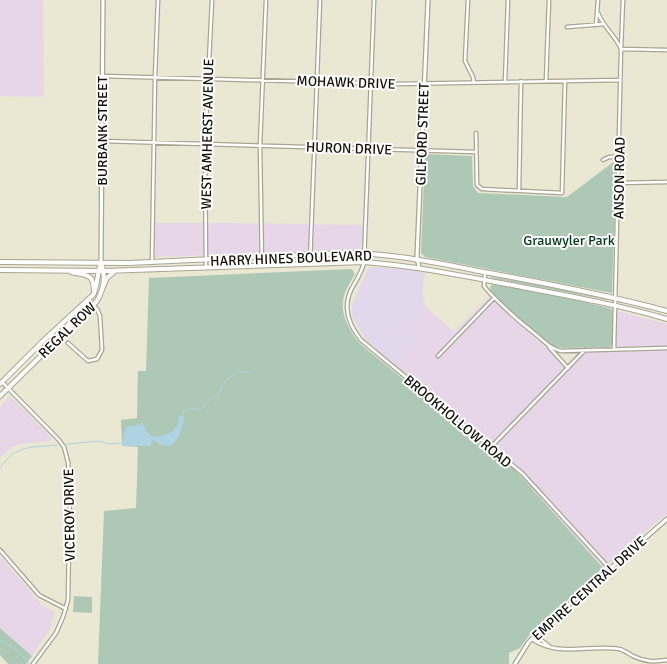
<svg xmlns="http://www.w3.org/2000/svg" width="667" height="664" font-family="Signika,sans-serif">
	<rect width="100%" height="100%" fill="#eae7d3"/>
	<!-- commercial -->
	<path fill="#e7d6e8" d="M0 0H43L44 97 0 96Z
		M154 223H235L364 225 361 250 155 257Z
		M489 297 547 349 563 367 584 347 611 346 613 310 667 324V513L603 568 517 472 395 371 420 340 409 331 423 315 425 306 454 332Z
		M10 396 52 438 49 441 21 444 12 447 0 458V407Z
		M0 556 42 605 55 612 50 629 32 656 0 628Z"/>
	<!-- medical -->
	<path fill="#e3d7ec" d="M369 267 400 268 425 273 422 292 425 306 423 315 409 331 420 340 398 367 364 338 352 316V304Z"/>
	<!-- green -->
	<path fill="#aec8b6" d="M425 154 472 156 473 186 478 193 567 197 616 160 612 293 425 257 421 253Z
		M352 269 355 274C351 281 346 289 344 296 339 313 349 329 359 343L517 472 603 568 530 634 520 648 509 653V664H98L104 511 136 508 138 447 122 446 121 420 137 418 138 371H146L149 278Z
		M492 277 533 283 608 298V300L491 278Z
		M493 284 562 297 609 308 613 311 612 345 609 347 564 348 553 346 518 318 491 291 490 287Z
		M74 596 92 597V613L73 612Z
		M0 628 32 656 26 664H8L0 655Z"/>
	<!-- water -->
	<path fill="#b0d3e4" d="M179 416 184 417C184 424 178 444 169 446 166 446 163 445 160 445L156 441 152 440 151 446H122L125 428C131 425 136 427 141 423L144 425 147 432 152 437C156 437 168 434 172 432L177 426Z"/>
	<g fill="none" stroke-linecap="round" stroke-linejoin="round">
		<!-- stream -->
		<path stroke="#b0d3e4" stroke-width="1" d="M182 418 184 411 194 408 200 410 211 399 218 395 228 377 233 376 239 371 251 373
			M67 444 100 441 108 444 123 443
			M0 468C16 444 31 448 57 445
			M0 640 21 653 29 664"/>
		<!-- minor casing -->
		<g stroke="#a8a592" stroke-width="5">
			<path id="minor" d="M374 0 364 262C362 272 357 279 352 288 342 307 348 324 361 340L522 473 610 569
				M468 0 465 61 473 77 474 83
				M623 0 621 49 667 50
				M598 13C603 27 616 36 621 49L614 349
				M596 25 598 0
				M567 27 604 24
				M102 76 397 84 620 80
				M546 81 549 0
				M505 82 508 0
				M476 133 477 185 482 189 562 193 565 81
				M102 141 476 152
				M603 160 609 157H619
				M619 183 667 182
				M519 191 521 81
				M152 262 155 77 158 0
				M310 263 320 0
				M262 265 260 146 266 0
				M206 268 205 144 212 0
				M485 273 484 286 487 290C502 306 517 320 534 333 543 340 549 348 561 351L667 348
				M68 343 88 361 97 359 102 350 100 316 97 309 88 300
				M549 347 568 368
				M438 356 494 298
				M2 382 59 440 64 447 68 462 70 487 68 600 63 617 56 633 33 664
				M490 448 585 350
				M0 550 39 595 66 609
				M535 635 550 647
				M532 639C559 658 590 644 619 649 624 650 629 654 633 656 645 662 654 662 667 660"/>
		</g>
		<!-- tertiary casing -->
		<g stroke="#a8a592" stroke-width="5.5">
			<path id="tertiary" d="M101 263 103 0
				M419 268 417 256 428 0
				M515 664 528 643 540 630 667 519"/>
		</g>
		<!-- secondary casing -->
		<g stroke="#a8a592" stroke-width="6">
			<path id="secondary" d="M62 331 70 323 72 317
				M0 384 43 341 93 295C98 285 97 273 101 263
				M0 396 97 301C104 289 106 276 101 263"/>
		</g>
		<!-- primary casing -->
		<g stroke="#a8a592" stroke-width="6">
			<path id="primary" d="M0 262 129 263 344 253C391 253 438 263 484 272 545 283 607 295 667 311
				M0 270 104 271 364 262C417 266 469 277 522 287 570 296 619 305 667 319
				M71 272C88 276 94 273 94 293
				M103 287 107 278 115 271"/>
		</g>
		<!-- minor -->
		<use href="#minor" stroke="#fff" stroke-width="2.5"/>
		<!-- tertiary -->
		<use href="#tertiary" stroke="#fff" stroke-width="3"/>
		<!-- secondary -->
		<use href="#secondary" stroke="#fff" stroke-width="4"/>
		<!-- primary -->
		<use href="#primary" stroke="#fff" stroke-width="4"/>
	</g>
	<g text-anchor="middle" stroke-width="4" stroke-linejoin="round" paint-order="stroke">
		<!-- street labels -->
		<g font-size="14" fill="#111009" stroke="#fff">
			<text transform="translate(346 82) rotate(2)" y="5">MOHAWK DRIVE</text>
			<text transform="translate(102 131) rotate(-90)" y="5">BURBANK STREET</text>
			<text transform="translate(207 134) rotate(-89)" y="5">WEST AMHERST AVENUE</text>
			<text transform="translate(422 134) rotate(-88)" y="5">GILFORD STREET</text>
			<text transform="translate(349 148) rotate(2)" y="5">HURON DRIVE</text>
			<text transform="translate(619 178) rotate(-89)" y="5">ANSON ROAD</text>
			<text transform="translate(291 258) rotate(-2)" y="5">HARRY HINES BOULEVARD</text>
			<text transform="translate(67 330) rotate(-44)" y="5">REGAL ROW</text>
			<text transform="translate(458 421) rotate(40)" y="5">BROOKHOLLOW ROAD</text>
			<text transform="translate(69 515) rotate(-91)" y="5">VICEROY DRIVE</text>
			<text transform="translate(589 588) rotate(-42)" y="5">EMPIRE CENTRAL DRIVE</text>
		</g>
		<!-- park labels -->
		<g font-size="14" fill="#00371c" stroke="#fff">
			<text x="569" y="245">Grauwyler Park</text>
		</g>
	</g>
</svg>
